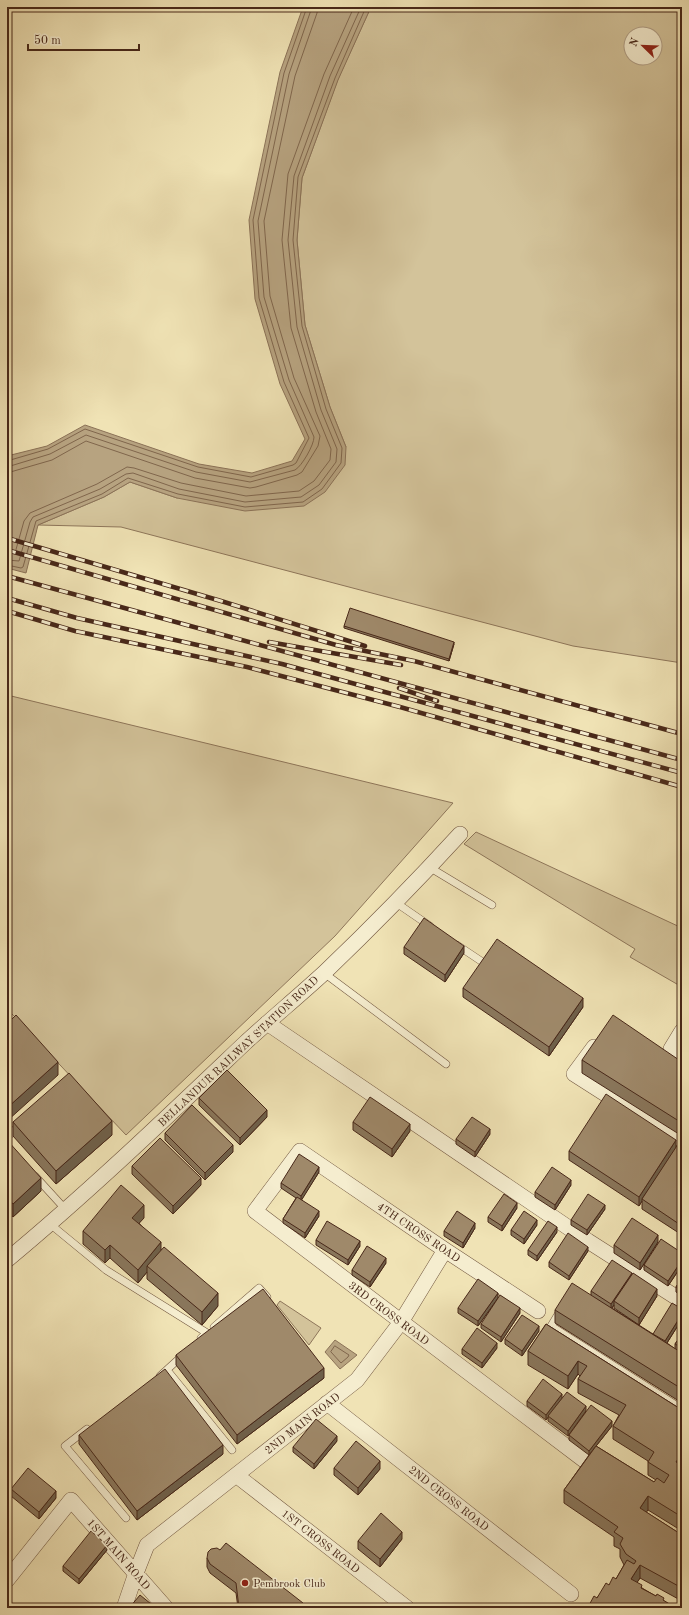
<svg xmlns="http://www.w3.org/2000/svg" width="689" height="1615" font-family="'Old Standard TT',serif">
	<rect width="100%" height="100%" fill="#f0e3b5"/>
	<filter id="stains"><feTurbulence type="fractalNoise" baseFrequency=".005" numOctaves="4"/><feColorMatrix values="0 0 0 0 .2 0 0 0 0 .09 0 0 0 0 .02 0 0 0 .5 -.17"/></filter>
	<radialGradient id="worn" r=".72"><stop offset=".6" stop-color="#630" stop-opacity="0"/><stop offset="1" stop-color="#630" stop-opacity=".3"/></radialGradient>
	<!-- green -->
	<path fill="#d3c39a" stroke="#8e765a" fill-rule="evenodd" d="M371 7H682V663L573 646 121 527 38 525 104 497 130 482 177 498 346 447 330 407 305 325 297 240 302 178 338 79ZM631 34H655V58H631Z
		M7 695 453 803 335 936 126 1135 12 1014 7 1016Z
		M476 832 682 928V987L630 957 635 949 464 844Z
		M280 1301 321 1328 309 1345 277 1305Z"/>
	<!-- water -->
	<path fill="#b7a380" stroke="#8b7257" d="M303 7H371L338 80 302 178 297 240 305 325 330 407 346 447 345 465 325 492 304 506 245 511 177 498 130 482 104 497 38 525 26 573 7 568V459L11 455 47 446 85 425 199 464 252 473 292 461 305 439 280 384 255 299 249 220 280 72Z
		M335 1340 357 1355 340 1369 325 1352Z"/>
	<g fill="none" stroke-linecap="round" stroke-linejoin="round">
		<!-- shore -->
		<path stroke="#80664c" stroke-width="1" d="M7 461 48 449 85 429 198 467 251 477 293 465 296 463 309 438 284 382 259 298 253 220 284 73 307 7
			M7 467 50 454 86 435 196 472 250 482 295 470C302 466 314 445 314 437L289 380 264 297 258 221 289 74 312 7
			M7 473 52 460 86 441 195 478 250 488 256 487 297 475 302 472 318 446 320 436 294 378 270 296 264 221 295 76 317 13 318 7
			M7 554 15 553 24 521 30 513 97 484 127 467 134 468 181 483 246 496 299 491 314 481 330 460 331 449 316 412 291 328 282 240 288 174 324 74 354 7
			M7 560 19 561 30 522 33 517 100 489 126 474 133 473 179 489 245 502 301 497 319 485 336 462 337 449 321 410 297 327 288 240 294 176 330 76 361 7
			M7 565 21 568 23 567 36 521 102 494 128 478 178 494 245 507 303 502 322 489 341 463 342 448 326 409 302 326 293 240 298 177 335 78 366 7
			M335 1346 349 1355 348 1357 341 1363 331 1352Z"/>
		<!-- lane casing -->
		<g stroke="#725740" stroke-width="8">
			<path id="lane" d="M429 867 492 905
				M395 902 430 926
				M457 945 481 961
				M324 973 446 1064
				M7 1137 20 1125
				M35 1176 66 1210
				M50 1224 106 1270 207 1333 201 1338
				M560 1311 551 1326 682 1409
				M214 1327 259 1288 267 1297
				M167 1370 232 1450
				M160 1376 182 1356
				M87 1429 65 1446 126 1518"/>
		</g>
		<!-- street casing -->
		<g stroke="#725740" stroke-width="16">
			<path id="street" d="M267 1023 588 1241 682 1301
				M682 1031 671 1049 682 1056
				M594 1047 574 1074 682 1143
				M7 1260C90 1191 167 1117 245 1043 271 1019 299 996 325 972 371 928 417 881 460 834
				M538 1311 445 1250 300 1151 255 1211 584 1460
				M327 1403 571 1594
				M236 1475 407 1608
				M7 1580 71 1500 166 1608
				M124 1608 136 1573 147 1545 357 1380 401 1322 445 1250"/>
		</g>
		<!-- lane -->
		<use href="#lane" stroke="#f5edcf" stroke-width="7"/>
		<!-- street -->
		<use href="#street" stroke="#f5edcf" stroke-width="15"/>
		<!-- rail casing -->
		<g stroke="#482819" stroke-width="4.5">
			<path id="rail" d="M7 538 221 601 365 646
				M7 550 336 645 414 661 682 734
				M7 576 682 760
				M7 598 77 618 282 664 682 773
				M7 611 75 631 247 667 400 707 682 787
				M269 642 401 665
				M399 688 437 701"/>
		</g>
		<!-- rail -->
		<use href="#rail" stroke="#f5edcf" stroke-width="3" stroke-dasharray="9" stroke-linecap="butt"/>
	</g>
	<!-- wall -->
	<path fill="#89765b" stroke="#482819" d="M344 626 454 644 449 661 344 628Z
		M404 947 464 953 445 982 404 954Z
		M463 988 583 1007 549 1056 463 997Z
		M682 1042V1060L678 1057V1048Z
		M582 1060 682 1062V1136L582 1073Z
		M199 1098 267 1117 240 1145 199 1105Z
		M13 1122 112 1135 56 1184 13 1136Z
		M353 1122 410 1131 392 1157 353 1130Z
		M165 1133 233 1152 205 1180 165 1140Z
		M490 1134 475 1157 456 1144V1139Z
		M682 1138V1235L642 1209V1201L639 1206 569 1160V1151L676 1147Z
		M7 1140 41 1191 13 1217 7 1210Z
		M132 1166 201 1185 173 1214 132 1174Z
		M319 1172 301 1200 319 1216 305 1238 283 1223V1219L296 1198 281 1188V1183Z
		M571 1185 555 1210 535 1197V1192Z
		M517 1208 502 1231 488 1222V1217Z
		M605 1209 587 1235 571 1225V1220Z
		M144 1218 139 1223 161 1249 218 1306 202 1325 147 1279V1272L138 1283 110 1258 105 1263 83 1244V1231Z
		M537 1225 524 1244 511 1235V1230Z
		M475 1228 463 1248 444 1236V1231Z
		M557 1232 537 1261 528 1255V1250Z
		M316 1240 360 1246 348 1265 316 1245Z
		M658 1242 640 1270 614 1253V1245Z
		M588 1251 569 1280 549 1267V1262Z
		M682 1253V1265L668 1286 644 1270V1265Z
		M386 1263 370 1287 352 1275V1270Z
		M632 1274 657 1296 639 1325 614 1308V1305L612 1308 653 1334 682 1309V1319L667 1343 675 1349V1344L682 1334V1403L555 1323V1310L591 1295V1291Z
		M682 1277V1296L676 1292V1287Z
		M498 1298 478 1326 458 1313V1308Z
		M520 1313 501 1342 481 1328V1324Z
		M546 1324 682 1410V1531L648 1510 646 1512 682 1535V1601L640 1578 637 1582 642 1588 676 1608H588V1607L609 1585 616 1579 624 1565 620 1557V1549L614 1546V1537L564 1503V1490L589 1455 569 1440V1435L612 1426 596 1446 654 1482 656 1480 648 1475V1461L613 1439V1426L619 1415 578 1393V1379L580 1376 578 1374 568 1389 528 1365V1351Z
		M539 1331 522 1356 505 1344V1339Z
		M497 1348 482 1368 462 1354V1349Z
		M176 1355 324 1378 237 1444 176 1365Z
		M562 1398 586 1411 568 1436 548 1421V1417L546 1420 527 1406V1401Z
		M79 1435 223 1454 137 1520 79 1444Z
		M337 1441 314 1469 293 1452V1447Z
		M334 1468 380 1469 358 1495 334 1475Z
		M11 1489 56 1498 39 1519 11 1496Z
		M402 1539 380 1567 358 1549V1541Z
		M107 1550 79 1584 63 1571V1566Z
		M207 1558 303 1608H238L236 1593 210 1573 207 1567Z"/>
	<!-- shaded-wall -->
	<path fill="#6f604a" stroke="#482819" d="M454 642V644L449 661V659Z
		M464 946V953L445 982V975Z
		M583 998V1007L549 1056V1047Z
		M58 1062V1075L7 1121V1108Z
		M267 1110V1117L240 1145V1138Z
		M112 1121V1135L56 1184V1171Z
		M410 1124V1131L392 1157V1149Z
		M490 1129V1134L475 1157V1152Z
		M676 1140V1149L642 1199V1201L639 1206V1197Z
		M233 1145V1152L205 1180V1173Z
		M319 1167V1172L301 1201V1196Z
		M41 1178V1191L13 1217V1204Z
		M201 1178V1185L173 1214V1206Z
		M571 1180V1185L555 1210V1205Z
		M517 1203V1208L502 1231V1226Z
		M144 1205V1218L132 1231V1218Z
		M605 1205V1209L587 1235V1230Z
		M319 1211V1216L305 1238V1233Z
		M537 1220V1225L524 1244V1239Z
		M475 1223V1228L463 1248V1243Z
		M557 1227V1232L537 1261V1256Z
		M658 1235V1242L640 1270V1263Z
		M360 1241V1246L348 1265V1260Z
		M161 1242V1256L147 1266V1272L138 1283V1270Z
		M110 1245V1258L105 1263V1250Z
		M588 1247V1251L569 1280V1276Z
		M386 1258V1263L370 1287V1282Z
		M682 1260V1265L668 1286V1281Z
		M632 1273V1278L614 1301V1305L611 1309V1304Z
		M657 1289V1296L639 1325V1318Z
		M218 1293V1306L202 1325V1312Z
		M498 1293V1298L478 1326V1321Z
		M520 1308V1313L501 1342V1337Z
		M682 1314V1319L665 1346V1341Z
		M539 1326V1331L522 1356V1351Z
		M497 1343V1348L482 1368V1363Z
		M578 1361V1374L568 1389V1376Z
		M324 1368V1378L237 1444V1435Z
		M562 1394V1399L546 1420V1415Z
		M586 1406V1411L568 1436V1431Z
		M612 1421V1426L589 1455V1451Z
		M337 1436V1441L314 1469V1464Z
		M223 1445V1454L137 1520V1511Z
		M682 1453V1466L676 1462Z
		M380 1461V1469L358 1495V1488Z
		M56 1491V1498L39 1519V1512Z
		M648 1496V1510L640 1521V1508Z
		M402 1532V1539L380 1567V1559Z
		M107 1545V1550L79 1584V1579Z
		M640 1565V1578L631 1592V1579Z
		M303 1603V1608H300Z"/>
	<!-- building -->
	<path fill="#9f896a" stroke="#482819" d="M350 608 454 642 449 659 344 626Z
		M424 918 464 946 445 975 404 947Z
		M497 939 583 998 549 1047 463 988Z
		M16 1015 58 1062 7 1108V1024Z
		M613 1015 682 1062V1123L582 1060Z
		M682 1042V1050L678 1048Z
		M227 1070 267 1110 240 1138 199 1098Z
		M69 1073 112 1121 56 1171 13 1122Z
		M606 1094 676 1140 639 1197 569 1151Z
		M370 1097 410 1124 392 1149 353 1122Z
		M192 1105 233 1145 205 1173 165 1133Z
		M472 1117 490 1129 475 1152 456 1139Z
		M160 1138 201 1178 173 1206 132 1166Z
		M682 1138V1226L642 1199Z
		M7 1140 41 1178 13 1204 7 1197Z
		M299 1154 319 1167 301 1196 281 1183Z
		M552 1167 571 1180 555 1205 535 1192Z
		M121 1185 144 1205 132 1218 161 1242 138 1270 110 1245 105 1250 83 1231Z
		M504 1194 517 1203 502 1226 488 1217Z
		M588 1194 605 1205 587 1230 571 1220Z
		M297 1197 319 1211 305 1233 283 1219Z
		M457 1211 475 1223 463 1243 444 1231Z
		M524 1211 537 1220 524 1239 511 1230Z
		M632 1218 658 1235 640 1263 614 1245Z
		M327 1221 360 1241 348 1260 316 1240Z
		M548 1221 557 1227 537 1256 528 1250Z
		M568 1233 588 1247 569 1276 549 1262Z
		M661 1239 682 1253V1260L668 1281 644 1265Z
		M367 1246 386 1258 370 1282 352 1270Z
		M164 1247 218 1293 202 1312 147 1266Z
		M612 1260 632 1273 611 1304 591 1291Z
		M633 1273 657 1289 639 1318 614 1301Z
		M682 1277V1291L676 1287Z
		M478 1279 498 1293 478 1321 458 1308Z
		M572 1283 682 1353V1389L555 1310Z
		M263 1289 324 1368 237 1435 176 1355Z
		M500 1295 520 1308 501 1337 481 1324Z
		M672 1303 682 1309V1314L665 1341 653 1334Z
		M522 1315 539 1326 522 1351 505 1339Z
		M546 1324 682 1410V1453L676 1462 682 1465V1517L648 1496 640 1508 682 1535V1588L640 1565 631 1579 642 1585 641 1588 656 1596 657 1594 664 1598 663 1600 676 1608H589L588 1607 594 1596 597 1598 606 1583 609 1585 613 1577 616 1579 627 1560 634 1564 636 1561 626 1554 620 1544 623 1538 614 1532 618 1527 564 1490 596 1446 654 1482 657 1478 664 1483 669 1475 648 1462 654 1452 613 1426 626 1405 578 1379 587 1366 578 1361 568 1376 528 1351Z
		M477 1328 497 1343 482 1363 462 1349Z
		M682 1334V1348L675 1344Z
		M165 1369 223 1445 137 1511 79 1435Z
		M543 1379 562 1394 546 1415 527 1401Z
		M567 1392 586 1406 568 1431 548 1416Z
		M591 1405 612 1421 589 1451 569 1435Z
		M316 1419 337 1436 314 1464 293 1447Z
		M356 1441 380 1461 358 1488 334 1468Z
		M28 1468 56 1491 39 1512 11 1489Z
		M381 1513 402 1532 380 1559 358 1541Z
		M91 1531 107 1545 79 1579 63 1566Z
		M226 1543 303 1603 300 1608H239L236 1583 210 1564 207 1558 208 1552 211 1549 217 1548 220 1550Z
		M140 1595 156 1608H129Z"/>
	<!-- markers -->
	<circle fill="#8f2418" stroke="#f5edcf" stroke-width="1.5" cx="245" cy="1583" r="4"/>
	<g text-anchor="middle" stroke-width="3" stroke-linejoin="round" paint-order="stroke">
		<!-- street labels -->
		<g font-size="11" fill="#482819" stroke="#f5edcf">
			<text transform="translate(238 1051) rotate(-43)" y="4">BELLANDUR RAILWAY STATION ROAD</text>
			<text transform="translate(419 1232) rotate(34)" y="4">4TH CROSS ROAD</text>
			<text transform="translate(389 1313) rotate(37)" y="4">3RD CROSS ROAD</text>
			<text transform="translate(302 1423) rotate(-38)" y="4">2ND MAIN ROAD</text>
			<text transform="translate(449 1498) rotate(38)" y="4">2ND CROSS ROAD</text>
			<text transform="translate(321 1541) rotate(38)" y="4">1ST CROSS ROAD</text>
			<text transform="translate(119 1554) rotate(49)" y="4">1ST MAIN ROAD</text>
		</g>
		<!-- poi labels -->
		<g font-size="11" fill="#482819" stroke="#f5edcf" text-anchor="start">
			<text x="253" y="1587">Pembrook Club</text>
		</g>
	</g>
	<!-- margin -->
	<rect width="689" height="1615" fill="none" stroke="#f0e3b5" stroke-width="24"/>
	<rect x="8" y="8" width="673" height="1599" fill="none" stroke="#482819" stroke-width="2"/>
	<rect x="12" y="12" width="665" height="1591" fill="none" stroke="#482819"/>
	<!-- north arrow -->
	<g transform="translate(643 46) rotate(293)"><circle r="19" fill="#f5edcf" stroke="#b09e86"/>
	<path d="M0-3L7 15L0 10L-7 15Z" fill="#8f2418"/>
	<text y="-6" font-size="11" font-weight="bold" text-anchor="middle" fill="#482819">N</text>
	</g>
	<!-- scale -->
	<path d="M28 44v6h111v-6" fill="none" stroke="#482819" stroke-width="2"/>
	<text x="34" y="44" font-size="12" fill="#482819" stroke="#f5edcf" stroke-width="3" paint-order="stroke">50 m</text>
	<rect width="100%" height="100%" filter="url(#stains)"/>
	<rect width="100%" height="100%" fill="url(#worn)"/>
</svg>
